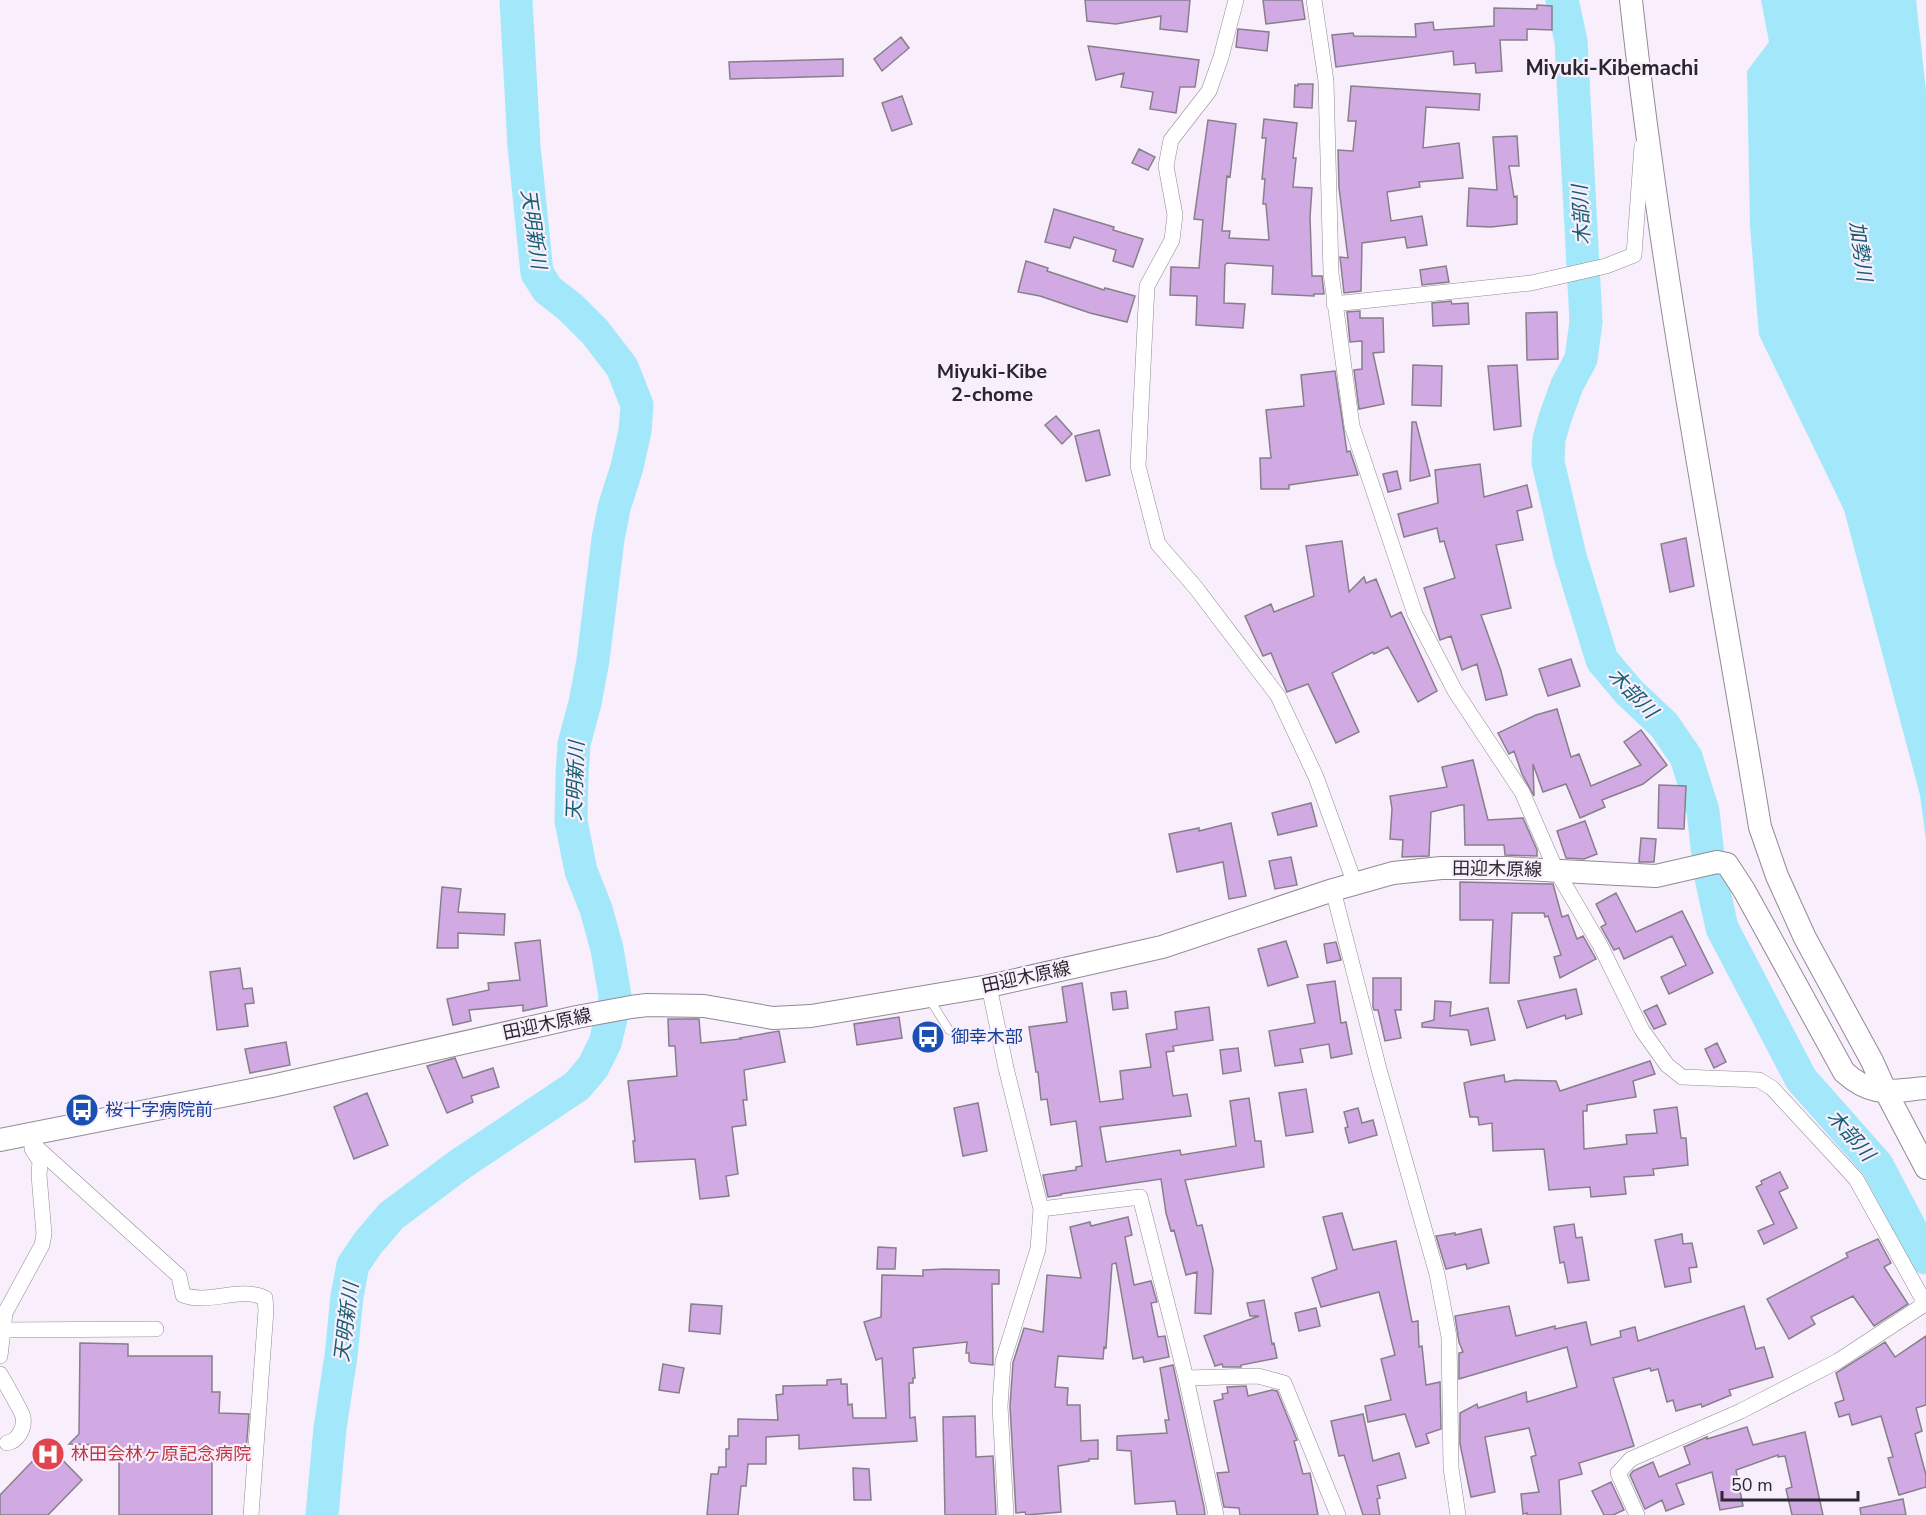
<svg xmlns="http://www.w3.org/2000/svg" width="1926" height="1515" font-family="'Nunito Sans','Noto Sans JP',sans-serif">
	<rect width="100%" height="100%" fill="#f8eefc"/>
	<!-- water -->
	<path fill="#a3e8fa" d="M1761 0H1916L1926 90V840L1920 795 1844 510 1759 335 1750 226 1747 71 1769 42Z"/>
	<g fill="none" stroke-linecap="round" stroke-linejoin="round">
		<!-- river -->
		<path stroke="#a3e8fa" stroke-width="33" d="M1562 0 1571 41 1586 322 1581 359 1567 385 1555 418 1549 439 1548 462 1570 556 1602 660 1629 692 1664 725 1686 757 1703 811 1710 873 1722 928 1801 1079 1877 1165 1926 1258
			M322 1515 330 1428 341 1356 347 1296 353 1265 368 1243 391 1216 459 1165 577 1086 593 1067 605 1043 614 1006 615 996 607 949 596 909 581 871 571 821 572 775 574 744 585 703 593 660 608 539 614 508 627 467 635 431 637 405 622 367 595 332 570 307 548 290 537 273 524 146 516 0"/>
	</g>
	<!-- building -->
	<path fill="#d1a9e3" stroke="#877f8b" stroke-width="1.5" d="M1085 0H1190L1187 32 1160 29 1161 16 1116 24 1087 21Z
		M1263 0H1302L1305 19 1266 24Z
		M1537 5 1552 6V30L1527 29V40H1500L1502 71 1476 73 1475 63 1454 65 1453 51 1336 67 1332 35 1353 33 1354 36 1416 37 1415 24 1433 22 1434 30 1494 26V8L1537 9Z
		M1238 29 1269 32 1267 51 1236 47Z
		M901 37 909 48 882 71 874 59Z
		M1088 46 1199 60 1195 87H1180L1176 113 1150 109 1153 92 1121 87 1124 73 1096 80Z
		M843 59V76L730 79 729 62Z
		M1298 84H1313L1312 108 1294 107 1295 85 1298 86Z
		M1351 86 1480 94 1479 110 1426 107 1423 148 1459 143 1463 178 1419 182 1420 187 1387 192 1391 221 1422 216 1427 245 1407 248 1405 237 1362 243 1361 291 1344 293 1340 257 1348 258 1339 188 1338 150 1353 151 1356 121H1348Z
		M902 96 912 124 892 131 882 103Z
		M1264 119 1297 123 1293 158H1296L1293 187 1312 188 1310 217 1312 276H1322L1324 294H1314V296L1272 294 1273 266 1227 263 1225 265 1224 303 1245 304 1243 328 1196 325 1197 296 1170 295 1171 267 1199 268 1203 220 1194 219 1208 120 1236 124 1230 177 1227 176 1222 231H1230L1229 238 1269 240 1266 204H1263L1265 179H1262L1266 138H1262Z
		M1517 136 1519 166H1509L1514 197 1517 196V224L1491 227 1467 226 1469 188 1497 190 1493 137Z
		M1139 149 1155 157 1148 170 1132 163Z
		M1054 209 1114 227 1113 230 1143 239 1133 267 1113 261 1116 250 1074 237 1070 248 1045 242Z
		M1026 261 1048 268 1047 271 1104 290 1105 288 1135 296 1127 322 1090 313 1040 296 1018 292Z
		M1446 266 1449 282 1422 285 1420 270Z
		M1451 301 1452 304 1468 303 1469 324 1433 326 1432 303Z
		M1360 311V318H1383L1384 352 1373 353 1384 404 1359 409 1354 370 1362 369V341L1350 342 1347 312Z
		M1557 312 1558 359 1527 360 1526 313Z
		M1413 365 1442 366 1441 406 1412 405Z
		M1517 365 1521 426 1494 430 1488 366Z
		M1335 371 1347 452 1350 451 1358 475 1289 485V489H1261L1260 458H1271L1266 410 1304 406 1301 375Z
		M1056 416 1072 434 1062 444 1045 425Z
		M1412 422H1416L1430 476 1410 481Z
		M1099 430 1110 475 1086 481 1075 436Z
		M1480 464 1484 497 1527 485 1532 507 1517 511 1523 540 1496 545 1511 608 1481 615 1501 671 1507 695 1486 700 1477 664 1462 670 1451 636 1440 640 1424 588 1455 578 1444 541 1440 542 1437 528 1404 537 1398 514 1438 503 1435 470Z
		M1397 471 1401 489 1388 492 1383 474Z
		M1686 538 1694 586 1670 592 1661 544Z
		M1342 541 1349 592 1364 577 1366 583 1376 579 1391 617 1401 612 1437 691 1418 702 1388 647 1374 654 1373 652 1332 673 1359 732 1336 743 1308 684 1287 692 1271 653 1263 656 1245 616 1271 604 1274 612 1314 596 1306 546Z
		M1571 659 1580 686 1548 696 1539 669Z
		M1557 709 1571 757 1579 754 1591 786 1641 765 1624 742 1641 730 1667 765 1643 784 1602 800 1605 807 1580 818 1566 784 1543 792 1533 764 1534 796 1522 774 1514 751 1509 754 1498 733 1536 715Z
		M1473 760 1488 820 1523 818 1537 850V856L1505 855 1504 845H1465L1464 805H1461L1431 812 1429 856 1402 857 1403 840 1390 839 1392 809 1390 796 1447 787 1442 767Z
		M1659 785 1686 786 1684 829 1658 828Z
		M1311 803 1317 826 1278 835 1272 813Z
		M1585 821 1597 854 1584 859 1566 858 1557 831Z
		M1231 823 1246 896 1229 899 1223 862 1177 872 1169 834 1199 828V831Z
		M1641 838 1656 839 1654 862H1639Z
		M1291 857 1297 885 1275 889 1269 861Z
		M1460 882 1553 884 1562 917 1568 915 1577 939 1583 936 1596 959 1560 978 1554 957 1561 955 1548 916 1545 917 1544 913H1512L1509 983H1490L1493 920H1460Z
		M442 887 461 889 458 912 505 914 504 935 458 933V948H437Z
		M1616 893 1636 932 1682 911 1713 973 1669 994 1661 977 1686 965 1672 936 1624 959 1619 948 1614 950 1601 927 1606 924 1596 904Z
		M540 940 547 1006 523 1011V1005L469 1010 471 1021 453 1025 447 999 489 990 488 983 520 980 515 943Z
		M1286 941 1298 977 1268 986 1258 949Z
		M1336 942 1341 960 1327 963 1324 944Z
		M240 968 243 989 252 988 254 1003 245 1004 248 1026 217 1030 210 972Z
		M1373 978H1401V1010H1395L1401 1038 1385 1041 1378 1010H1374L1373 1007Z
		M1335 981 1341 1023 1346 1022 1352 1054 1331 1058 1329 1044 1300 1049 1303 1062 1275 1066 1269 1031 1315 1023 1307 985Z
		M1082 983 1100 1102 1123 1099 1120 1071 1151 1067 1146 1034 1177 1029 1175 1012 1209 1007 1213 1040 1173 1046 1174 1051 1166 1052 1173 1096 1187 1094 1191 1116 1100 1127 1106 1162 1180 1150 1181 1155 1236 1146 1230 1101 1249 1098 1255 1141H1261L1264 1167 1185 1180 1197 1226 1202 1225 1213 1270 1211 1314 1195 1313 1197 1272 1186 1275 1174 1230 1171 1231 1166 1213 1161 1179 1061 1194V1195L1048 1197 1043 1175 1076 1170V1167L1082 1166 1076 1121 1051 1125 1047 1099 1041 1100 1038 1072H1036L1029 1027 1067 1022 1062 987Z
		M1576 989 1582 1014 1566 1019 1565 1015 1527 1028 1518 1001Z
		M1126 991 1128 1008 1113 1010 1111 993Z
		M1435 1001 1451 1002 1450 1016 1488 1008 1495 1040 1471 1045 1468 1030 1422 1027V1023L1434 1020Z
		M1657 1005 1666 1024 1654 1029 1644 1011Z
		M899 1017 902 1038 857 1045 854 1024Z
		M668 1019H699L701 1043 741 1039 740 1038 779 1031 785 1062 744 1070 747 1100H743L746 1125 732 1127 738 1174 726 1176 729 1196 700 1199 695 1159 635 1162 633 1141H635L628 1081 677 1076 675 1046H669Z
		M286 1042 290 1065 250 1073 245 1049Z
		M1717 1043 1726 1062 1714 1068 1705 1049Z
		M1238 1048 1241 1071 1223 1074 1220 1050Z
		M455 1058 463 1078 493 1068 499 1087 471 1096 473 1102 447 1113 427 1066Z
		M1650 1061 1655 1074 1633 1081 1636 1097 1587 1105V1111H1583L1584 1149 1627 1144 1626 1135 1657 1133 1654 1110 1677 1107 1681 1138H1686L1688 1165 1653 1169 1654 1175 1624 1177 1626 1194 1591 1197 1590 1187 1549 1190 1544 1149 1493 1151 1492 1123 1479 1125 1478 1117H1470L1464 1083 1471 1081 1504 1075 1505 1082 1515 1080 1556 1081 1560 1091Z
		M1306 1089 1313 1132 1286 1136 1279 1093Z
		M367 1093 388 1145 354 1159 334 1107Z
		M978 1103 987 1151 963 1156 954 1108Z
		M1358 1108 1362 1123 1373 1120 1377 1135 1349 1143 1345 1128 1348 1127 1344 1112Z
		M1780 1172 1788 1188 1779 1192 1797 1228 1764 1244 1758 1231 1774 1224 1756 1187 1762 1184 1761 1181Z
		M1342 1213 1353 1250 1396 1241 1412 1322 1418 1321 1419 1347 1422 1346 1426 1385 1440 1382 1441 1429 1426 1434 1429 1443 1416 1447 1405 1414 1368 1422 1365 1406 1391 1400 1381 1359 1395 1355 1379 1292 1321 1307 1312 1278 1337 1269 1323 1217Z
		M1128 1217 1132 1235 1125 1237 1134 1285 1151 1281 1157 1302 1151 1303 1158 1337 1165 1336 1169 1357 1144 1362 1143 1357 1133 1359 1116 1263 1112 1264 1106 1348 1104 1347 1103 1359 1058 1356 1055 1387 1068 1388 1067 1405H1080L1081 1441 1098 1440V1459H1089V1461L1058 1466 1061 1512 1026 1515 1025 1512 1016 1513 1010 1406 1013 1363 1024 1328 1043 1332 1047 1275 1081 1278 1070 1227 1090 1222 1091 1226Z
		M1574 1224 1576 1238 1582 1237 1589 1280 1568 1283 1564 1262 1560 1263 1554 1227Z
		M1481 1229 1489 1263 1467 1269 1466 1264 1446 1269 1436 1236 1455 1233V1235Z
		M1682 1234 1683 1244 1692 1243 1697 1267 1689 1268 1691 1282 1665 1287 1655 1240Z
		M1878 1239 1891 1263 1884 1267 1908 1304 1874 1326 1853 1296 1811 1317 1815 1324 1789 1339 1767 1299 1848 1257 1846 1253Z
		M878 1247 896 1248 895 1269H877Z
		M945 1269 999 1270V1284H992L993 1365 971 1363 969 1361V1353H966L967 1342 913 1348 915 1378H913V1383H909L910 1418 915 1417 917 1441 799 1449V1435L766 1437V1464H748L746 1486H741L738 1515H707L711 1474H718L719 1467H726V1449H729V1436H738V1419L778 1420 776 1395 783 1394V1386L827 1385V1380L841 1379V1384H847L848 1405 852 1404 853 1418H886L882 1358 876 1360 864 1322 881 1317 882 1275 923 1276V1270Z
		M1264 1300 1272 1344 1274 1343 1277 1358 1241 1365V1367H1223L1222 1364 1215 1366 1204 1336 1259 1316H1250L1247 1303Z
		M691 1304 722 1306 720 1334 689 1331Z
		M1509 1306 1516 1336 1555 1326V1329L1586 1322 1591 1345 1621 1337 1620 1331 1635 1327 1638 1341 1744 1306 1756 1349 1764 1347 1773 1377 1729 1390 1731 1395 1702 1407 1701 1404 1676 1411 1673 1400 1667 1402 1658 1369 1651 1371 1650 1368 1613 1378 1634 1446 1579 1463 1582 1474 1559 1480 1561 1515H1527V1513L1523 1514 1521 1494 1539 1492 1531 1457 1536 1455 1529 1428 1485 1437 1495 1492 1471 1497 1460 1444V1413L1477 1404 1478 1408 1526 1392 1527 1402 1577 1387 1567 1347 1459 1379V1353L1463 1352 1459 1342 1455 1316Z
		M1316 1308 1320 1326 1299 1331 1295 1313Z
		M1926 1336V1405L1916 1408 1922 1431 1915 1434 1926 1475V1487L1899 1495 1888 1458 1893 1457 1881 1416 1852 1425 1849 1414 1839 1417 1835 1403 1844 1400 1836 1373 1885 1342 1895 1357Z
		M80 1343 128 1344V1356H212V1392H220L219 1413 249 1414 246 1451 212 1450V1515H119V1448L105 1447V1445L69 1444 79 1434Z
		M663 1364 684 1368 679 1393 659 1390Z
		M1173 1365 1204 1507 1205 1515H1177L1175 1501 1135 1504 1131 1451 1117 1450V1436L1167 1433 1165 1420H1169L1160 1368Z
		M1246 1386 1248 1396 1272 1390 1277 1391 1297 1440 1294 1441 1303 1474 1310 1473 1318 1515H1240L1239 1508 1224 1507 1217 1473 1229 1472 1214 1401 1223 1399 1222 1394 1228 1393 1227 1387Z
		M1363 1414 1373 1461 1399 1453 1406 1478 1377 1486 1380 1498 1377 1499 1380 1515H1363L1344 1455 1339 1456 1331 1421Z
		M975 1416 976 1457 993 1456 996 1515H945L943 1417Z
		M1747 1427 1753 1445 1805 1432 1823 1515H1792L1786 1489 1792 1487 1785 1456 1778 1457V1455L1736 1470 1743 1506 1720 1510 1712 1472 1676 1484 1684 1504 1666 1511 1662 1500 1645 1509 1630 1475 1633 1471 1653 1462 1659 1477 1690 1464 1684 1447 1707 1437V1439Z
		M48 1445 82 1480 48 1515H0V1495Z
		M853 1468 869 1469 871 1500H854Z
		M1611 1482 1624 1510 1613 1515H1604L1592 1491Z
		M1903 1499 1906 1515H1861L1860 1508Z"/>
	<g fill="none" stroke-linecap="round" stroke-linejoin="round">
		<!-- lane casing -->
		<g stroke="#928a96" stroke-width="9">
			<path id="lane" d="M930 1000 949 1030"/>
		</g>
		<!-- street casing -->
		<g stroke="#928a96" stroke-width="16">
			<path id="street" d="M1236 0 1221 57 1209 91 1171 140 1166 166 1175 215 1172 240 1147 286 1138 466 1158 544 1196 588 1278 696 1316 777 1355 884
				M1314 0 1326 81 1331 273 1352 426 1415 614 1455 691 1522 792 1556 870 1600 945 1642 1030 1667 1065 1682 1077 1759 1080 1772 1088 1856 1179 1926 1305
				M1334 304 1531 283 1606 266 1634 255 1642 146
				M1333 890 1380 1073 1437 1274 1449 1337 1451 1468 1458 1515
				M989 986 1006 1068 1041 1209 1038 1249 1003 1361 1000 1406 1006 1515
				M24 1136 179 1276 183 1295C209 1305 239 1286 265 1298L266 1310 251 1515
				M1041 1209 1140 1197 1186 1378
				M0 1330 156 1329
				M0 1356 5 1313 42 1245 44 1234 39 1175 40 1161 32 1149
				M0 1374C4 1381 22 1412 23 1417 25 1428 18 1441 7 1443
				M1216 1515 1186 1378 1258 1376 1284 1383 1338 1515
				M1637 1515 1618 1473 1631 1459 1741 1411 1838 1361 1925 1304"/>
		</g>
		<!-- secondary casing -->
		<g stroke="#928a96" stroke-width="24">
			<path id="secondary" d="M1631 0C1661 278 1715 552 1760 827L1777 876 1805 938 1872 1061 1886 1092 1926 1168
				M0 1140 272 1086 577 1017 631 1007 647 1005 704 1006 773 1018 811 1016 989 986 1162 947 1333 890 1393 873 1441 868H1505L1656 876 1717 862 1727 864 1744 890 1844 1072C1873 1098 1890 1091 1926 1088"/>
		</g>
		<!-- lane -->
		<use href="#lane" stroke="#fff" stroke-width="8"/>
		<!-- street -->
		<use href="#street" stroke="#fff" stroke-width="15"/>
		<!-- secondary -->
		<use href="#secondary" stroke="#fff" stroke-width="22"/>
	</g>
	<!-- icons -->
	<defs>
		<g id="bus-disc" transform="scale(1.725)"><circle r="9.5" fill="#1a4fb4" stroke="#f8eefc"/><path d="M-5-6H5V4H4V6H2V4H-2V6H-4V4H-5ZM-3.5-4V0h7V-4ZM-3.5 1.2v1.5H-2V1.2ZM2 1.2v1.5H3.5V1.2Z" fill="#fff"/></g>
		<g id="hospital-disc" transform="scale(1.725)"><circle r="9.5" fill="#e0444e" stroke="#f8eefc"/><path d="M-5-5h3v3.5h4V-5h3V5h-3V1.5h-4V5h-3Z" fill="#fff"/></g>
	</defs>
	<g fill-rule="evenodd">
		<use href="#bus-disc" x="928" y="1037"/>
		<use href="#bus-disc" x="82" y="1110"/>
		<use href="#hospital-disc" x="48" y="1454"/>
	</g>
	<g text-anchor="middle" stroke-width="4.5" stroke-linejoin="round" paint-order="stroke">
		<!-- street labels -->
		<g font-size="18" fill="#2a272c" stroke="#f8eefc">
			<text transform="translate(1497 869) rotate(1)" y="6">田迎木原線</text>
			<text transform="translate(1026 977) rotate(-12)" y="6">田迎木原線</text>
			<text transform="translate(547 1024) rotate(-12)" y="6">田迎木原線</text>
		</g>
		<!-- transit labels -->
		<g font-size="18" fill="#164399" stroke="#f8eefc" text-anchor="start">
			<text x="951" y="1043">御幸木部</text>
			<text x="105" y="1116">桜十字病院前</text>
		</g>
		<!-- health labels -->
		<g font-size="18" fill="#be3a42" stroke="#f8eefc" text-anchor="start">
			<text x="71" y="1460">林田会林ヶ原記念病院</text>
		</g>
		<!-- water labels -->
		<g font-size="20" font-style="italic" fill="#165f70" stroke="#f8eefc">
			<text transform="translate(1581 215) rotate(-93)" y="7">木部川</text>
			<text transform="translate(534 229) rotate(82)" y="7">天明新川</text>
			<text transform="translate(1861 251) rotate(82)" y="7">加勢川</text>
			<text transform="translate(1633 693) rotate(46)" y="7">木部川</text>
			<text transform="translate(575 781) rotate(-88)" y="7">天明新川</text>
			<text transform="translate(1851 1135) rotate(49)" y="7">木部川</text>
			<text transform="translate(346 1322) rotate(-83)" y="7">天明新川</text>
		</g>
		<!-- neighbourhood labels -->
		<g font-size="20" font-weight="bold" fill="#2a272c" stroke="#f8eefc">
			<text x="992" y="378">Miyuki-Kibe<tspan x="992" dy="23">2-chome</tspan></text>
		</g>
		<!-- quarter labels -->
		<g font-size="21" font-weight="bold" fill="#2a272c" stroke="#f8eefc">
			<text x="1612" y="75">Miyuki-Kibemachi</text>
		</g>
	</g>
	<!-- scale -->
	<path d="M1722 1491v9h136v-9" fill="none" stroke="#2a272c" stroke-width="3"/>
	<text x="1731" y="1491" font-size="18" fill="#2a272c" stroke="#f8eefc" stroke-width="4.5" paint-order="stroke">50 m</text>
</svg>
